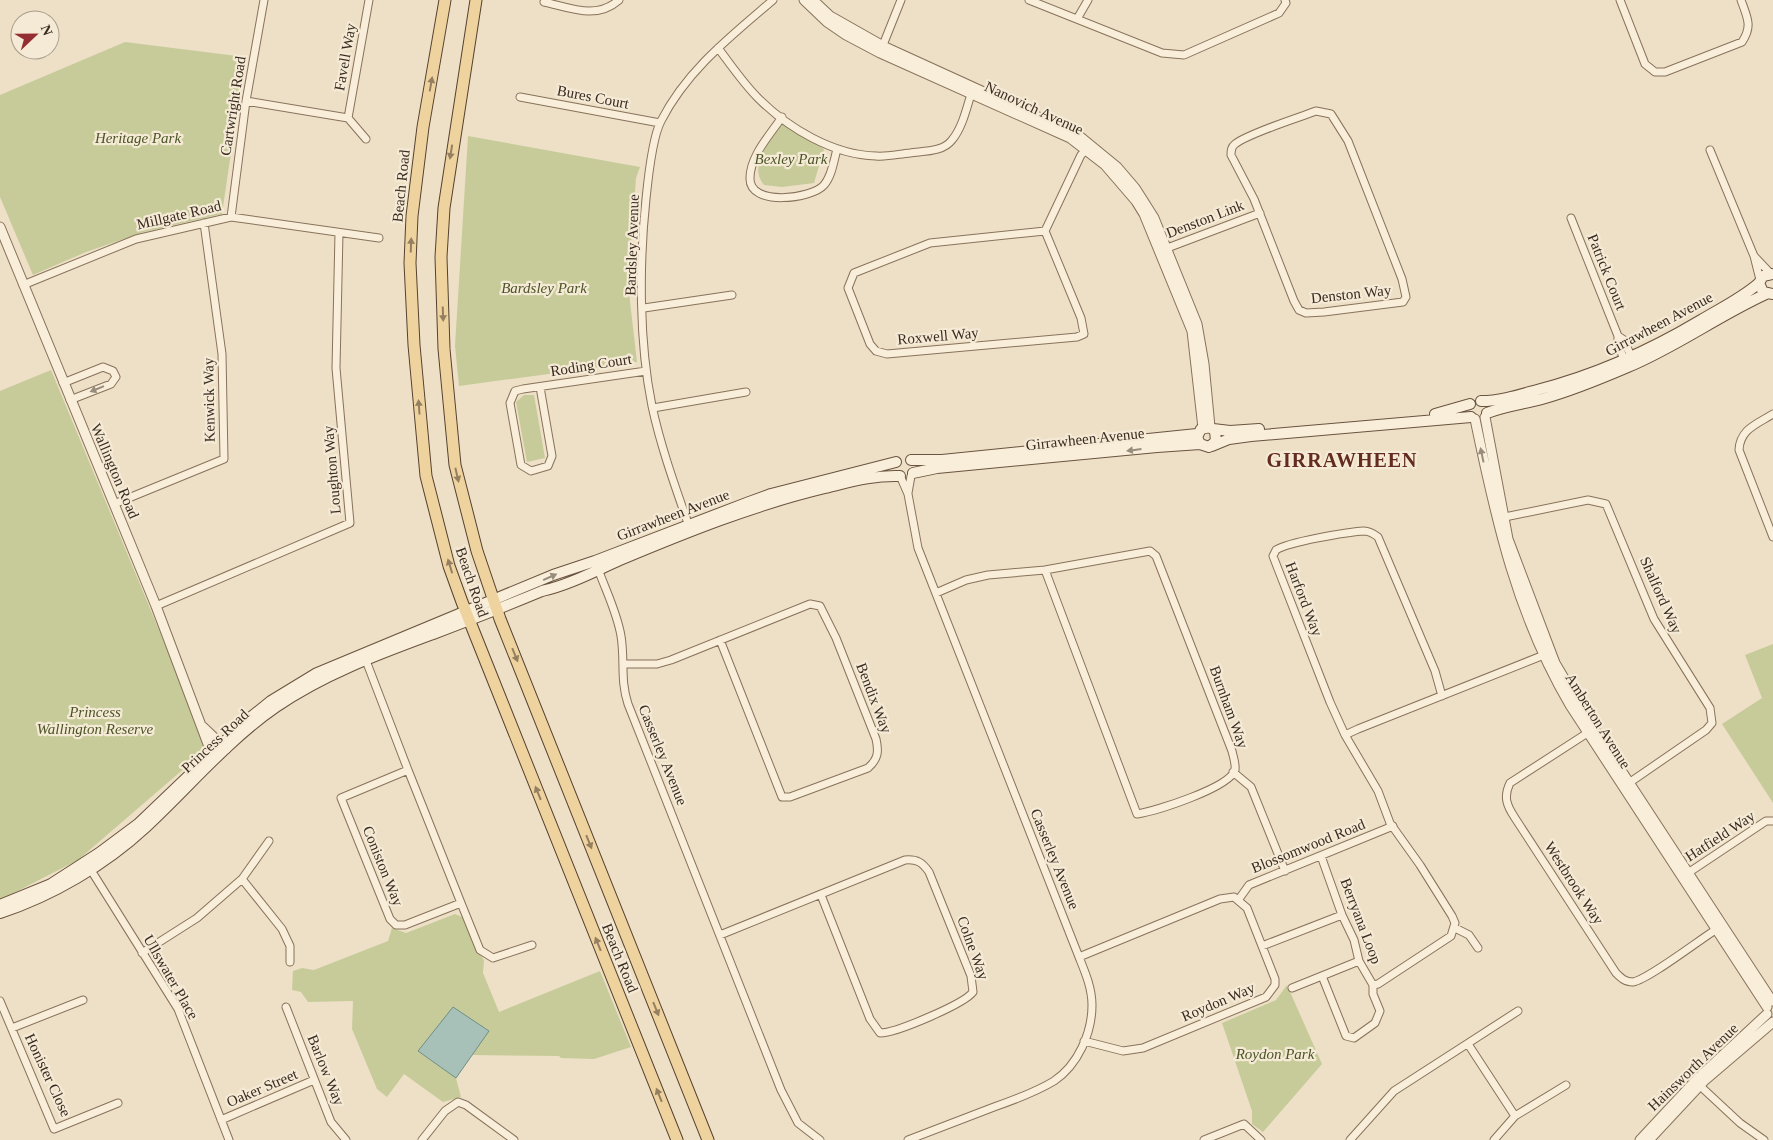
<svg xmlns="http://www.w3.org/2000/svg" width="1773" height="1140" font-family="Georgia,serif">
	<rect width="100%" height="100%" fill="#ede0c6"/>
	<!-- green -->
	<path fill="#c7cb9a" d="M125 42 245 57 222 214 144 232 86 252 33 275 0 197V95Z
		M783 123 824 149 814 183 782 187 764 185C747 165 772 140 783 123Z
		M468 136 640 167 636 178 628 284 637 362 459 386 455 346Z
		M51 370 208 748 78 860 0 900V391Z
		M524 395H534L545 458 527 462 516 402Z
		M1773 644V803L1722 724 1762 698 1745 655Z
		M455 914 465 918 484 961 483 973 499 1012 600 971 631 1047 594 1059 561 1058 559 1056 472 1055 489 1031 418 1051 456 1078 461 1097 443 1102 404 1074 387 1097 377 1089 352 1029 353 1001 308 1002 301 992 292 990 293 971 302 968 314 970 388 941 392 928 406 933Z
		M1287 985 1322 1064 1263 1132 1252 1124V1111L1222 1023 1276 1000Z"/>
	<!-- water -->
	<path fill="#a7c1b8" stroke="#6e8f86" d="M453 1007 489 1031 456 1078 418 1051Z"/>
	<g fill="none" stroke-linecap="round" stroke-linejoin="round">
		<!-- minor casing -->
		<g stroke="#88725c" stroke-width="9">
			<path id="minor" d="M545 0 544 2C571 8 596 20 619 0
				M1029 0 1162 53 1184 55 1279 13 1286 3 1285 0
				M1620 0 1645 64 1655 72H1665L1742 42C1753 26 1747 17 1741 0
				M1077 19 1088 0
				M718 48C731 65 743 83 758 98 788 128 833 155 876 156 887 157 899 154 910 153 924 151 943 152 952 140 963 127 967 106 972 91
				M881 50 901 0
				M520 97 660 123
				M246 101 348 118 369 0
				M1316 111 1331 114 1348 141 1402 279 1406 297 1403 302 1324 312 1306 313 1299 310 1294 301 1254 199 1231 155C1231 151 1231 147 1235 144 1249 133 1298 118 1316 111Z
				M782 117C770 135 750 156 750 178 749 207 812 199 824 185 832 176 834 160 837 149
				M348 118 366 139
				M1710 150 1754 256 1760 280
				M231 217 246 101 264 0
				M1571 218 1618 336V343L1625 363
				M1045 231 930 243 854 273 848 288 870 344 876 351 887 354 1077 337 1084 334 1081 318 1045 231 1081 155 1088 148
				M1162 250 1260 213
				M1754 256 1771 274
				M23 285 136 239 231 217 379 238
				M644 308 732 295
				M1618 336 1624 340 1633 361
				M63 383 103 367 113 371 116 377 111 384 70 400
				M540 387 552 456 548 466 531 471 521 465 510 403 515 391 523 389 646 371
				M653 408 746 392
				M1773 414C1757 424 1740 429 1739 450L1773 537
				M901 478 908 494 918 548 1079 957C1085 972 1092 988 1092 1005 1092 1033 1078 1065 1054 1081 1036 1092 1014 1100 994 1107 966 1118 937 1129 908 1140
				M908 493 911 476
				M114 504 224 459 222 354 204 223
				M1500 518 1588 500 1606 504 1654 619 1710 708 1712 723 1706 730 1626 785
				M690 529C676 489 661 448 652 406 639 342 639 264 646 199 648 179 652 138 661 121 687 70 731 36 773 0
				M597 566C605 589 617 612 621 636 625 660 620 680 628 704L781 1090 798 1123 820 1140
				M936 593 966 580 988 575 1045 570 1150 551 1156 556 1232 751C1233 756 1236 764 1235 770 1229 788 1156 811 1137 814L1045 570
				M156 606 350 523 336 368 339 233
				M365 658 408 770 341 798 390 919 396 925H405L461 903 408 770
				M623 664H657L671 660 810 604 820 606 836 638 876 739C879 752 878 759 868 768L790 797H782L720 640
				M1442 696 1435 671 1378 537C1374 534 1370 531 1364 531 1347 532 1288 542 1276 550L1273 556 1278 569 1330 702 1345 735 1358 729 1549 653
				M1592 730 1510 783C1503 797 1507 806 1515 818L1616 973C1621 978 1625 982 1633 982 1648 980 1703 937 1720 927
				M1233 772 1251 787 1285 871
				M1321 856 1342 915 1354 940 1359 961 1373 985 1378 984 1451 936 1455 923 1452 916 1420 865 1390 823 1378 791 1345 735
				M89 867 178 1009 229 1140
				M1685 875 1766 821H1773
				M242 879 282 929 290 946V962
				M1239 899 1249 885 1393 826
				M461 903 480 950 493 958 532 945
				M1455 928 1469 935 1478 948
				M720 935 905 860C917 859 922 862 929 872L971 976 973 992C964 1004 896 1033 880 1033L870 1019 821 895
				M1262 946 1342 915
				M142 953 197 918 242 879 269 841
				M1079 957 1220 899 1234 897 1247 908 1275 979V985L1266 997 1143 1048 1123 1051 1084 1041
				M1322 976 1346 1036 1354 1038 1375 1023 1380 1011 1373 994V985
				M1292 988 1359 961
				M0 1001 54 1129 118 1103
				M286 1007 331 1122 346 1140
				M12 1028 83 1000
				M1468 1044 1515 1116
				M1697 1083 1740 1123 1764 1140
				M221 1120 314 1080
				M422 1140 445 1111 458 1102 466 1105 514 1140
				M1204 1140 1244 1124 1261 1140
				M1350 1140 1394 1091 1518 1011
				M1494 1140 1515 1116 1566 1085"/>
		</g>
		<!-- tertiary casing -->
		<g stroke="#88725c" stroke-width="11">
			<path id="tertiary" d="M804 0 827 22 846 35 880 53 1070 138 1105 165 1136 201 1144 214 1192 331 1203 428
				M813 0 830 16 883 46 1078 135 1117 167 1135 188 1154 218 1197 324 1204 364 1210 427
				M0 227 156 606 208 744 217 755
				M1485 417 1508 539 1555 663 1594 729 1772 1001
				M1475 419C1496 520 1517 615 1570 705L1767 1007
				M203 727 226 749
				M1640 1140 1696 1080 1767 1014
				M1649 1140 1705 1080 1773 1022"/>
		</g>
		<!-- secondary casing -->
		<g stroke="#6a533f" stroke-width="12">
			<path id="secondary" d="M1773 274 1763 276 1759 283 1763 292 1773 294
				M1481 401C1500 401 1519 395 1537 390 1596 375 1649 351 1701 320 1721 308 1742 298 1759 283
				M1487 413C1505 406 1523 404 1542 399 1571 391 1600 379 1628 367 1676 347 1718 316 1766 294
				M1435 414 1470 404
				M1213 429 1230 431 1259 429
				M1212 446 1229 439 1251 436 1471 417
				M911 460H942L1197 434
				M913 473 937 468 1157 447 1200 444 1209 447 1216 441 1215 431 1210 427 1201 429 1197 437 1200 444
				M0 905 51 884 99 853 138 824 246 721 271 701 317 673 553 575 595 561 749 502 771 494 896 462
				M0 913C52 896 105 865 146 827 188 788 228 740 276 707 324 674 379 654 433 634 470 620 506 606 542 591 569 585 595 571 620 560 687 532 754 505 825 488 850 482 873 475 900 476"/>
		</g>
		<!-- primary casing -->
		<g stroke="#564030" stroke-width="13">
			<path id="primary" d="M445 0 423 127 412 216 410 263 414 345 426 476 449 566 462 602 677 1140
				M476 0 444 208 441 257 444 349 455 465 477 551 500 619 708 1140"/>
		</g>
		<!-- minor -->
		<use href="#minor" stroke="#f8eed9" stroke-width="7"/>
		<!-- tertiary -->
		<use href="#tertiary" stroke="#f8eed9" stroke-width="9"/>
		<!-- secondary -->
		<use href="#secondary" stroke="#f8eed9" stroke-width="10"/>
		<!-- primary -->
		<use href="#primary" stroke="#efd39f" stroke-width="11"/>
	</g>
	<!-- one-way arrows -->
	<defs><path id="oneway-solid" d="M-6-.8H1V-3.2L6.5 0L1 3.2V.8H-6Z" transform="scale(1.25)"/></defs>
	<g fill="#947f60">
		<use href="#oneway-solid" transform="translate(431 84) rotate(-80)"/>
		<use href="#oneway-solid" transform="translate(451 152) rotate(99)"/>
		<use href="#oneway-solid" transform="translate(411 245) rotate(-88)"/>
		<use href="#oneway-solid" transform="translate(443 314) rotate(88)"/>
		<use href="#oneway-solid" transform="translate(419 407) rotate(-94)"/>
		<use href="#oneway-solid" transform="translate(457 475) rotate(77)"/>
		<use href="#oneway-solid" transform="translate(450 566) rotate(-107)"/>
		<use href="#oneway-solid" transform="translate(515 655) rotate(68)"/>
		<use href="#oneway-solid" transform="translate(538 793) rotate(-112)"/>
		<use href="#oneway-solid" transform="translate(589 842) rotate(68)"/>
		<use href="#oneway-solid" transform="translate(598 944) rotate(-112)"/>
		<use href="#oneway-solid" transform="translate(656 1009) rotate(68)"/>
		<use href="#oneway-solid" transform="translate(659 1095) rotate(-112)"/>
	</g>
	<g fill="#988c7c">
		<use href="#oneway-solid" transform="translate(97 389) rotate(158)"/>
		<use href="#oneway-solid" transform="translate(1134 450) rotate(173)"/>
		<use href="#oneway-solid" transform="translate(1482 455) rotate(-102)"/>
		<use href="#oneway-solid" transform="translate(550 577) rotate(-24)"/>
	</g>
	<g text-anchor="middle" stroke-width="4.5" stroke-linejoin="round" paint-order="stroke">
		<!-- street labels -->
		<g font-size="15" fill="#392b20" stroke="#f5ead5">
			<text transform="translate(345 57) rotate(-80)" y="5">Favell Way</text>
			<text transform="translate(593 97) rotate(11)" y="5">Bures Court</text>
			<text transform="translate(233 106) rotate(-81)" y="5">Cartwright Road</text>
			<text transform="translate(1034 108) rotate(25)" y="5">Nanovich Avenue</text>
			<text transform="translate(401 186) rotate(-84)" y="5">Beach Road</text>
			<text transform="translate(179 215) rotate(-13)" y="5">Millgate Road</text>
			<text transform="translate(1205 219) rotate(-21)" y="5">Denston Link</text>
			<text transform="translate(632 245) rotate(-88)" y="5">Bardsley Avenue</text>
			<text transform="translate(1607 272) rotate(68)" y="5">Patrick Court</text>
			<text transform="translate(1351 294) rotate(-6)" y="5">Denston Way</text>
			<text transform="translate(1659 324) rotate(-28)" y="5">Girrawheen Avenue</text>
			<text transform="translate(938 336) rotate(-5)" y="5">Roxwell Way</text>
			<text transform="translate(591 365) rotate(-9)" y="5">Roding Court</text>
			<text transform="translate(209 400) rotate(-91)" y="5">Kenwick Way</text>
			<text transform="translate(1085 439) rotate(-6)" y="5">Girrawheen Avenue</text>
			<text transform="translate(332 470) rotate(-95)" y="5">Loughton Way</text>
			<text transform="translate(115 471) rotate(67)" y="5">Wallington Road</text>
			<text transform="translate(673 515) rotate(-21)" y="5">Girrawheen Avenue</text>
			<text transform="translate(472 582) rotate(71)" y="5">Beach Road</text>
			<text transform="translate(1661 595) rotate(66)" y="5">Shalford Way</text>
			<text transform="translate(1304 599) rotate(69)" y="5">Harford Way</text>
			<text transform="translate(874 698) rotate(69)" y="5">Bendix Way</text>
			<text transform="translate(1229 707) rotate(70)" y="5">Burnham Way</text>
			<text transform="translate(1598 721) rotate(58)" y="5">Amberton Avenue</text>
			<text transform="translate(215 741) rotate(-43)" y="5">Princess Road</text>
			<text transform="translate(663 755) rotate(68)" y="5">Casserley Avenue</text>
			<text transform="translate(1720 836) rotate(-33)" y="5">Hatfield Way</text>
			<text transform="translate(1308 846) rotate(-22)" y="5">Blossomwood Road</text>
			<text transform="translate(1055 859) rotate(68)" y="5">Casserley Avenue</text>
			<text transform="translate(383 866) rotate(68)" y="5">Coniston Way</text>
			<text transform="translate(1574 883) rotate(57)" y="5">Westbrook Way</text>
			<text transform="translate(1361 921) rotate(69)" y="5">Berryana Loop</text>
			<text transform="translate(973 948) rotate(70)" y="5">Colne Way</text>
			<text transform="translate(620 958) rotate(68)" y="5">Beach Road</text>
			<text transform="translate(171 977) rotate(60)" y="5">Ullswater Place</text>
			<text transform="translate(1218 1002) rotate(-23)" y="5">Roydon Way</text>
			<text transform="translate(1693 1067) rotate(-44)" y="5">Hainsworth Avenue</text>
			<text transform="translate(326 1070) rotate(68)" y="5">Barlow Way</text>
			<text transform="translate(48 1075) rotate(65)" y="5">Honister Close</text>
			<text transform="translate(262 1088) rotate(-23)" y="5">Oaker Street</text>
		</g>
		<!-- park labels -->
		<g font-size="15" font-style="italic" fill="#4b5427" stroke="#f5ead5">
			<text x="138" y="143">Heritage Park</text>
			<text x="791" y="164">Bexley Park</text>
			<text x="544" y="293">Bardsley Park</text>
			<text x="95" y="717">Princess<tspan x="95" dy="17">Wallington Reserve</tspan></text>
			<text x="1275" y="1059">Roydon Park</text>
		</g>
		<!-- district labels -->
		<g font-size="20" font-weight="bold" letter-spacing="1" fill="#642c20" stroke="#f5ead5">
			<text x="1342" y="467">GIRRAWHEEN</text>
		</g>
	</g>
	<!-- north arrow -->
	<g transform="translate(35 35) rotate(68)"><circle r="24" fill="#f5ead5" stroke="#aa9e8d"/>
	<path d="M0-4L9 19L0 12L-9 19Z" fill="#952e33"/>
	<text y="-8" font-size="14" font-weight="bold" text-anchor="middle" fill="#392b20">N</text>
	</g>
</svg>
